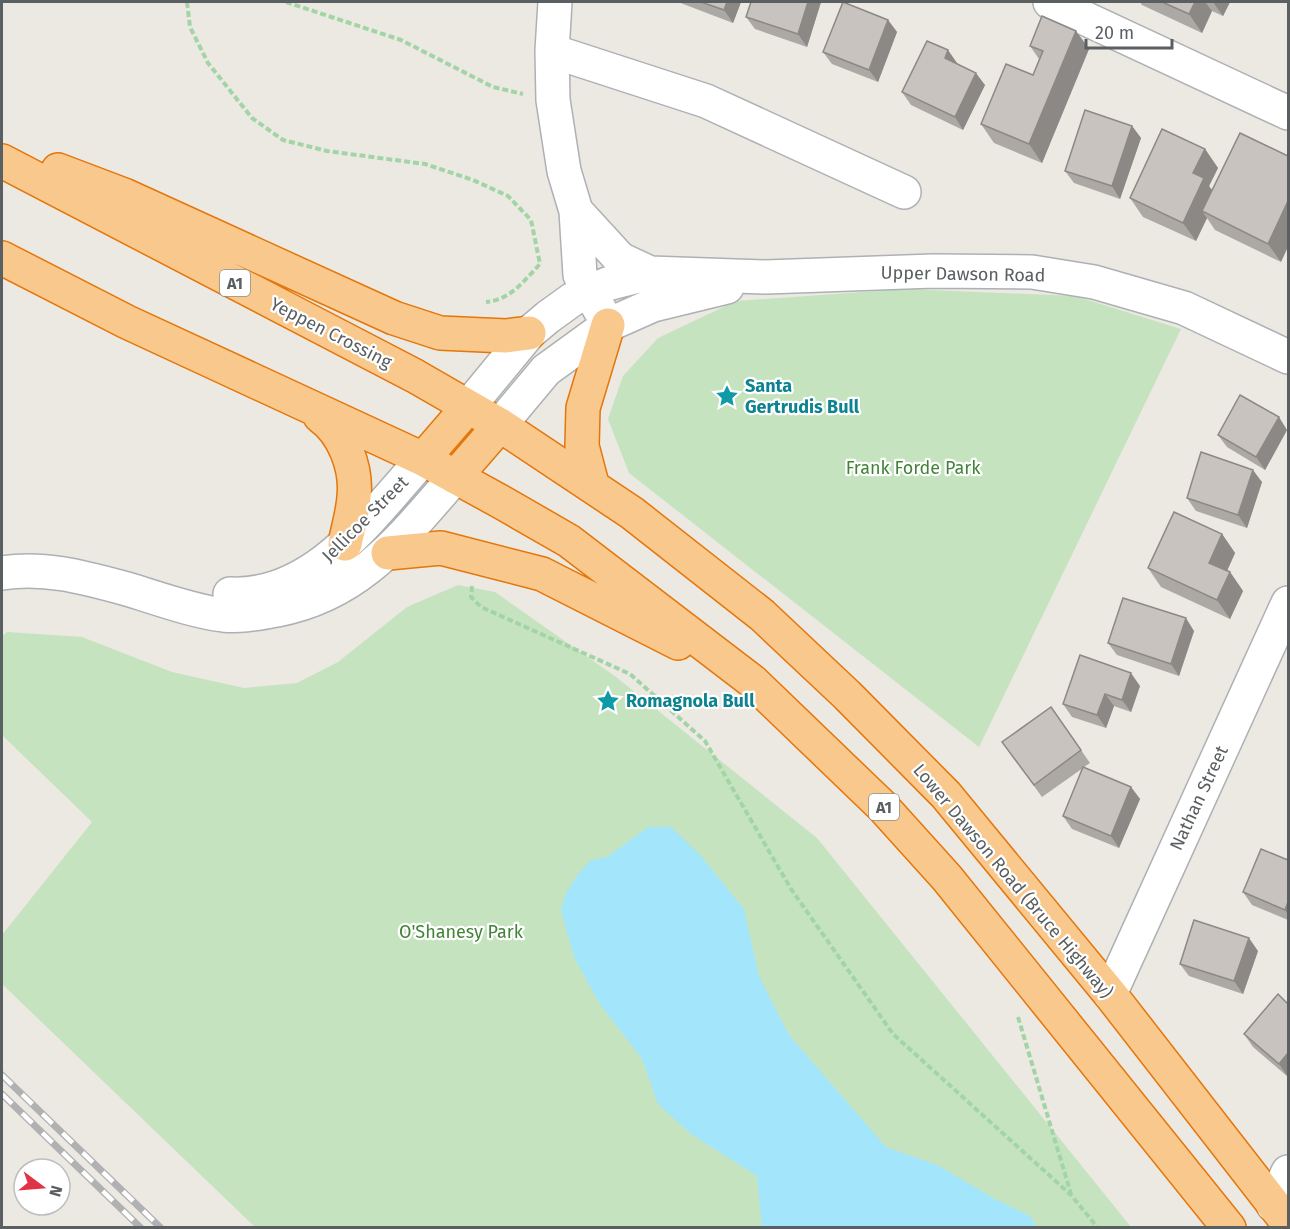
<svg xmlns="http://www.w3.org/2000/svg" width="1290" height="1229" font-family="'Fira Sans',sans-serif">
	<rect width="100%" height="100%" fill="#ece8e2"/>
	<!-- green -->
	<path fill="#c6e3bf" d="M906 289 1075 296 1181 329 979 747 629 473 608 419 623 376 658 338 736 301Z
		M458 585 495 592 616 677 817 838 1131 1227H255L2 984V935L92 822 2 735V636L7 632 82 637 172 672 244 688 297 683 338 662 407 607Z"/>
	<!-- water -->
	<path fill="#a3e6fb" d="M648 827H671L701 856 744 909 759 976 789 1035 886 1147 937 1165 995 1199 1030 1216 1037 1227H762L757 1176 691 1134 658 1104 642 1059 599 1003 575 959 567 933 561 910 565 895 578 874 591 860 607 857Z"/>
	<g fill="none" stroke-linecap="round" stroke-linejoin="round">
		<!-- minor casing -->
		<g stroke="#adb1b4" stroke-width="36">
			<path id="minor" d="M555 2 552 51 553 100 564 171 576 211 580 275 600 310
				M1050 2 1288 113
				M552 51 706 101 904 192
				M576 211 620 259 650 273
				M468 407 529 333 548 317 573 299 607 284 650 273 766 277 933 271 1032 272 1094 282 1184 308 1288 357
				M500 425 546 370 608 325 653 305 727 287
				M2 573C45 566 86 578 127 589 157 598 192 611 223 615 242 617 259 613 277 610 361 594 402 537 455 477
				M230 594C315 598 372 515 423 459
				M1110 994 1288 603
				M1273 1205 1288 1172"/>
		</g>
		<!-- highway casing -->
		<g stroke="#e57609" stroke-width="36">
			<path id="highway" d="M2 161 415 376 500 425 632 513 762 615 847 695 946 795 1110 994 1288 1223
				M58 170 124 195 394 318 440 333 506 336 529 333
				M2 258 127 322 423 459 503 503 569 541 752 681 882 806 947 878 1229 1228
				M320 416C344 433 357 468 354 497 353 512 348 529 345 544
				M423 459 468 407
				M455 477 500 425
				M592 484 582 446 583 408 608 325
				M388 553 441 548 542 574 678 643"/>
		</g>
		<!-- path -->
		<path stroke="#a2d5a6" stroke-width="4" stroke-dasharray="6 3" stroke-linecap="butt" d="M187 2 190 27 208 63 252 118 283 140 327 151 425 164 473 180 508 196 531 220 540 264C524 281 510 300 486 302
			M286 2 401 40 493 87 523 94
			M472 586 471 597 481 607 630 674 705 741 791 889 893 1034 1071 1195 1098 1228
			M1018 1017 1071 1194"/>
		<!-- minor -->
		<use href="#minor" stroke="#fff" stroke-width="33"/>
		<!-- highway -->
		<use href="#highway" stroke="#f8c88d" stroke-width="33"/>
		<!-- rail casing -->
		<g stroke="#b0b1b2" stroke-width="7">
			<path id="rail" d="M2 1075 161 1228
				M2 1094 141 1228"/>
		</g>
		<!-- rail -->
		<use href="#rail" stroke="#fff" stroke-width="4.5" stroke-dasharray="14" stroke-linecap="butt"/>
	</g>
	<!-- wall -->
	<path fill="#aca8a4" d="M678 2H741L733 23Z
		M751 2H821L807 47 755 29 746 17Z
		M1140 2H1230L1223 16 1212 11 1202 33 1142 5Z
		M888 20 897 32 878 82 832 64 823 52Z
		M1076 31 1089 49 1042 163 994 143 981 124 1033 75 1039 59 1030 46Z
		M957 63 985 85 963 130 911 105 902 92Z
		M1132 126 1141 138 1120 199 1074 183 1065 171Z
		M1240 133 1281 262 1215 230 1207 218 1196 241 1143 217 1130 198 1205 149 1218 168 1209 186 1212 190Z
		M1287 430 1265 470 1227 447 1218 435Z
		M1262 482 1247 528 1196 511 1187 498Z
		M1222 534 1235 553 1227 571 1230 572 1243 591 1230 619 1161 587 1148 568Z
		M1194 631 1179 676 1117 655 1108 643Z
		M1140 686 1131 712 1114 706 1106 728 1072 717 1063 704Z
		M1051 707 1090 763 1084 767 1131 787 1140 799 1119 848 1072 829 1063 816 1083 768 1042 797 1002 742Z
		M1288 860V920L1252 905 1243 892Z
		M1258 951 1243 994 1189 976 1180 964Z
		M1288 1004V1077L1253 1047 1244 1034Z"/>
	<!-- shaded-wall -->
	<path fill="#8c8886" d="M727 2H741L733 23 724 10Z
		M808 2H821L807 47 798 34Z
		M1195 2H1205L1212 11 1202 33 1189 14Z
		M1213 2H1230L1223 16Z
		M888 20 897 32 878 82 869 70Z
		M1076 31 1089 49 1042 163 1029 144Z
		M948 50 957 63 954 71 945 58Z
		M976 73 985 85 963 130 955 117Z
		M1132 126 1141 138 1120 199 1112 186Z
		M1205 149 1218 168 1209 186 1217 197 1202 211 1207 218 1196 241 1183 223 1193 173Z
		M1288 201V247L1281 262 1268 244Z
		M1279 417 1287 430 1265 470 1256 457Z
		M1253 470 1262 482 1247 528 1238 515Z
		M1222 534 1235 553 1222 582 1209 563Z
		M1230 572 1243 591 1230 619 1217 600Z
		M1186 618 1194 631 1179 676 1171 664Z
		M1131 673 1140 686 1131 712 1122 700Z
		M1105 694 1114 706 1106 728 1097 715Z
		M1131 787 1140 799 1119 848 1111 836Z
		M1288 902V915L1285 910Z
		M1249 938 1258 951 1243 994 1234 981Z
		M1288 1053V1077L1279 1064Z"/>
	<!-- building -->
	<path fill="#c8c3bf" stroke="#8c8886" stroke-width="1.5" d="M701 2H727L724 10Z
		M751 2H808L798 34 746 17Z
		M843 2 888 20 869 70 823 52Z
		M1162 2H1195L1189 14Z
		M1042 16 1076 31 1029 144 981 124 1006 64 1033 75 1043 51 1030 46Z
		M927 41 948 50 945 58 976 73 955 117 902 92Z
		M1085 110 1132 126 1112 186 1065 171Z
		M1162 129 1205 149 1193 173 1204 178 1183 223 1130 198Z
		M1240 133 1288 156V201L1268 244 1202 211Z
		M1240 395 1279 417 1256 457 1218 435Z
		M1201 452 1253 470 1238 515 1187 498Z
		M1174 512 1222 534 1209 563 1230 572 1217 600 1148 568Z
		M1123 598 1186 618 1171 664 1108 643Z
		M1080 655 1131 673 1122 700 1105 694 1097 715 1063 704Z
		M1051 707 1081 750 1034 785 1002 742Z
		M1083 767 1131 787 1111 836 1063 816Z
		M1261 849 1288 860V902L1285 910 1243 892Z
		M1194 920 1249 938 1234 981 1180 964Z
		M1278 994 1288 1004V1053L1279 1064 1244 1034Z"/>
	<!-- icons -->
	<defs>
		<g id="sight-bare" transform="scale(1.8)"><path d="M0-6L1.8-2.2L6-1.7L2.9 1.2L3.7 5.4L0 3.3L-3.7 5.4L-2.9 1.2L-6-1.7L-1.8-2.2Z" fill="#0f9aa8" stroke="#fff" stroke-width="2.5" paint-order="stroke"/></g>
	</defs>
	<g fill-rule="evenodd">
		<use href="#sight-bare" x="727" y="396"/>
		<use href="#sight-bare" x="608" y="701"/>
	</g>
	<g text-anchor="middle" stroke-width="4.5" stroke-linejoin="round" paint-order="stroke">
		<!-- shield labels -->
		<g fill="#fff" stroke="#8c8f91" stroke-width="1.5">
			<rect x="220" y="270" width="30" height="26" rx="4.5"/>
			<rect x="869" y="794" width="30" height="26" rx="4.5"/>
		</g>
		<g font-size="16" font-weight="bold" fill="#5a5f62">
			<text x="235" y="289">A1</text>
			<text x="884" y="813">A1</text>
		</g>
		<!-- street labels -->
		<g font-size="18" fill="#5a5f62" stroke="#fff">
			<text transform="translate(963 274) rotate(1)" y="6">Upper Dawson Road</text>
			<text transform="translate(331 333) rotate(27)" y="6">Yeppen Crossing</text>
			<text transform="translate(365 519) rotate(-45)" y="6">Jellicoe Street</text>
			<text transform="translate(1199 798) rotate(-65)" y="6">Nathan Street</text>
			<text transform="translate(1013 881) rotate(50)" y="6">Lower Dawson Road (Bruce Highway)</text>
		</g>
		<!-- culture labels -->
		<g font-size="18" font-weight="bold" fill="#0d838f" stroke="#fff" text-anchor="start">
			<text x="745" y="392">Santa<tspan x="745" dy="21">Gertrudis Bull</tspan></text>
			<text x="626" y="707">Romagnola Bull</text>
		</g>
		<!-- park labels -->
		<g font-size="18" fill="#438338" stroke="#fff">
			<text x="913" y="474">Frank Forde Park</text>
			<text x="461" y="938">O'Shanesy Park</text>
		</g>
	</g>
	<!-- border -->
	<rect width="1290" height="1229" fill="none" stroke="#5a5f62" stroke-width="6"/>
	<!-- north arrow -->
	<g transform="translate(42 1187) rotate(106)"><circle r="28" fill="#ffffff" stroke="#bdbfc0" stroke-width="1.5"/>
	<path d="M0-4.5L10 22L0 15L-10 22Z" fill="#e23246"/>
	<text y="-9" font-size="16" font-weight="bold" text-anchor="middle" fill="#5a5f62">N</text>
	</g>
	<!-- scale -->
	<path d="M1086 39v9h86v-9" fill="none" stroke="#5a5f62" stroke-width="3"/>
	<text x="1095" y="39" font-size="18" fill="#5a5f62" stroke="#ffffff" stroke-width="4.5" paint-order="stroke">20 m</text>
</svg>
